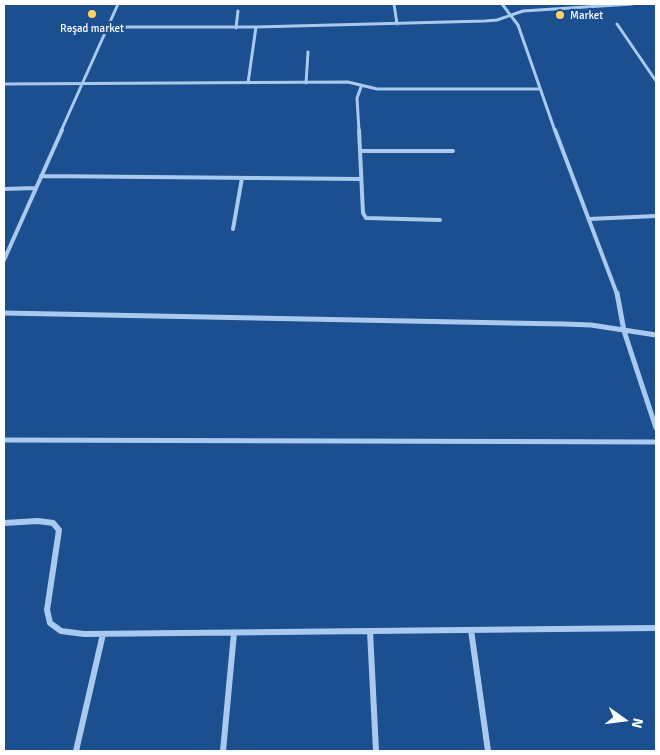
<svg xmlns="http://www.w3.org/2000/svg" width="660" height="755" font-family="Signika,sans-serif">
	<rect width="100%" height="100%" fill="#1b4f8f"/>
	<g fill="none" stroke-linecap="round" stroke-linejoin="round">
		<!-- minor-far3 -->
		<path stroke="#a9c9ee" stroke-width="3" d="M394 4 397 24
			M502 4 518 25 555 131
			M617 24 656 81
			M108 27H256L485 21 497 20 523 11 632 4
			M236 28 238 11
			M248 83 256 27
			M306 83 308 52
			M4 84 348 82 377 89H539
			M61 131 118 4
			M359 131 357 98 361 87"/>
		<!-- minor-far2 -->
		<path stroke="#a9c9ee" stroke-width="4" d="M359 130 363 213 366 218 440 220
			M555 130 617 294
			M360 151H453
			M41 176 361 179
			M4 189 35 188
			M589 219 656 216
			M233 229 242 178
			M4 260 62 130"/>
		<!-- minor-far1 -->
		<path stroke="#a9c9ee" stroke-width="5" d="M617 293 624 331 656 428
			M4 313 564 324 591 325 656 335
			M4 440 656 442"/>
		<!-- minor -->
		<path stroke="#a9c9ee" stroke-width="6" d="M4 523 38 521 53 523 59 530 47 610 50 623 61 631 84 634 656 628
			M471 630 488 751
			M370 631 376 751
			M76 751 103 634
			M223 751 234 633"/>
	</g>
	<!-- markers -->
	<g fill="#ffd166" stroke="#1b4f8f" stroke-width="2">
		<circle cx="92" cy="14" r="5"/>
		<circle cx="560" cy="15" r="5"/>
	</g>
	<g text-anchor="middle" stroke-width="4.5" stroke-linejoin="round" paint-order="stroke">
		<!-- far-poi labels -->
		<g font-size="11" fill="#fff" stroke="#1b4f8f" text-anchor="start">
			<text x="570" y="19">Market</text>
			<text x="92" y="32" text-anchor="middle">Rəşad market</text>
		</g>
	</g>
	<!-- border -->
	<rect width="660" height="755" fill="none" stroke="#ffffff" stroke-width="10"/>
	<!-- north arrow -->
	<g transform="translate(625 720) rotate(104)" stroke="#1b4f8f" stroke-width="4" paint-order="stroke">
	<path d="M0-4L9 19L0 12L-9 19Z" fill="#ffffff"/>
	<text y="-8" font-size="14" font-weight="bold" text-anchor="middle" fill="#ffffff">N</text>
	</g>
</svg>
